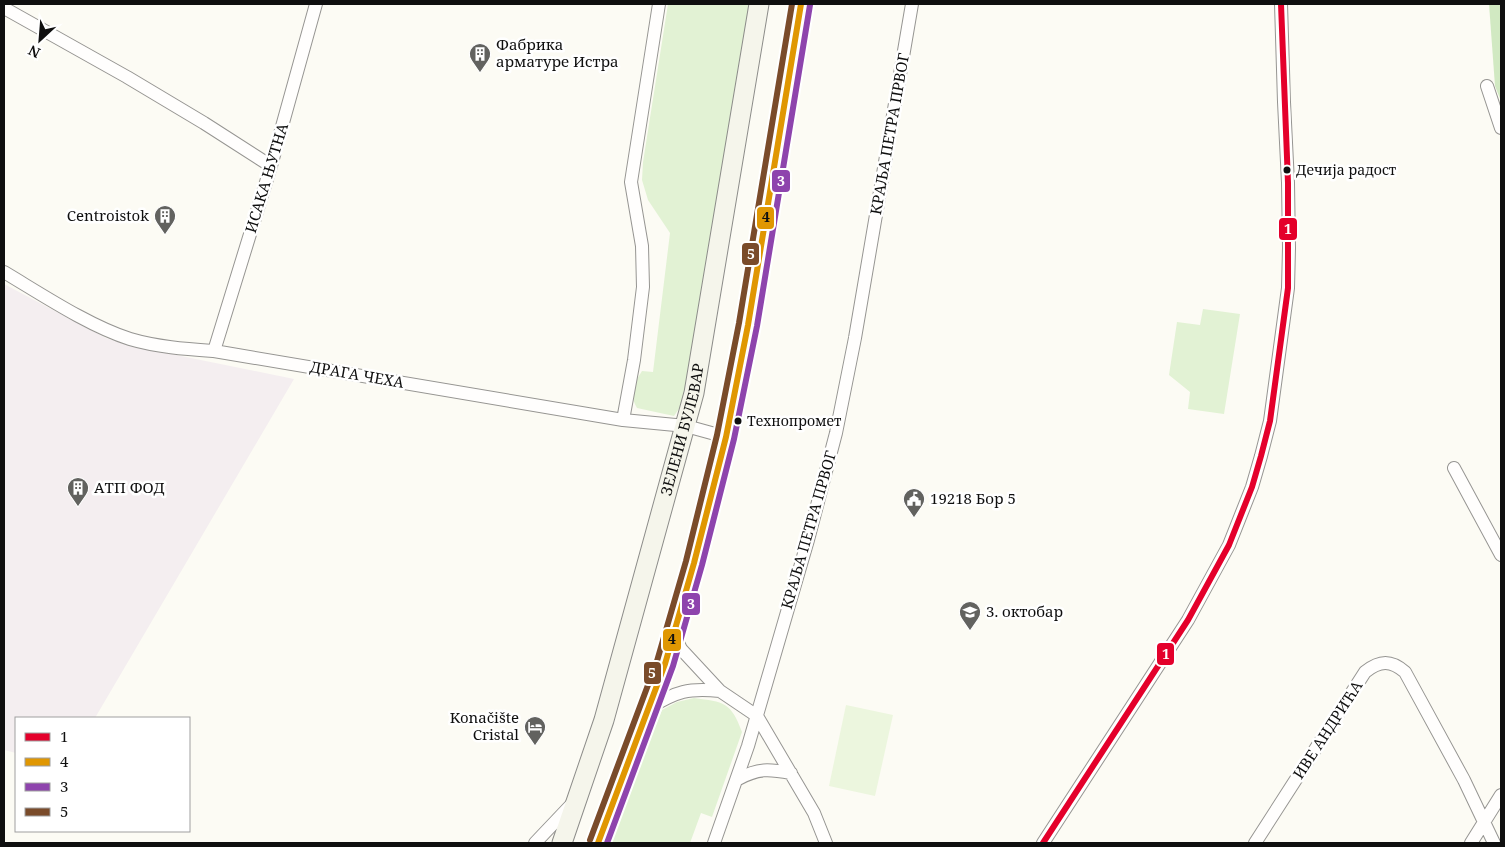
<svg xmlns="http://www.w3.org/2000/svg" width="1505" height="847" font-family="'Noto Serif',serif">
	<rect width="100%" height="100%" fill="#fcfbf4"/>
	<!-- industrial -->
	<path fill="#f4eef0" d="M4 284 106 338 132 346 294 379 95 718H16V753L4 750Z"/>
	<!-- green -->
	<path fill="#e2f2d4" d="M668 4H751L685 400 674 416 637 408C629 395 634 383 642 371L653 372 670 233 648 200 642 180 643 162Z
		M1203 309 1240 314 1224 414 1188 409 1190 392 1169 375 1177 322 1200 325Z
		M694 698C724 702 731 702 742 732L712 817 701 813 690 843H609L662 710 677 702Z"/>
	<!-- forest -->
	<path fill="#d1e9c2" d="M1489 4H1501V101L1495 86Z"/>
	<!-- pitch -->
	<path fill="#ecf6de" d="M846 705 893 715 875 796 829 786Z"/>
	<g fill="none" stroke-linecap="round" stroke-linejoin="round">
		<!-- street casing -->
		<g stroke="#969592" stroke-width="14">
			<path id="street" d="M4 8 127 77 204 123 271 166
				M1487 86 1501 128
				M4 272C41 294 89 326 130 339 157 347 186 349 214 351L623 420 686 426 726 437
				M214 351 271 166 316 4
				M623 420 634 360 643 287 642 246 631 182 659 4
				M1454 468 1501 555
				M674 635 681 649 720 691 757 716 814 813 826 843
				M649 708C677 691 688 688 720 691
				M738 779C758 768 769 769 791 773
				M535 843 572 804
				M714 843 748 746 808 540 836 433 855 338 912 4
				M1043 843 1188 620 1229 545 1252 487 1261 456 1270 421 1288 288 1289 248 1288 183 1284 102 1281 4
				M1255 843 1365 672C1380 660 1391 660 1405 672L1464 780 1494 843
				M1471 843 1501 795"/>
		</g>
		<!-- secondary casing -->
		<g stroke="#8c8c89" stroke-width="21">
			<g id="secondary">
				<path id="s1" d="M562 843 604 720 694 393 759 4"/>
				<path d="M598 843 665 664 694 563 726 437 748 325 801 4"/>
			</g>
		</g>
		<!-- street -->
		<use href="#street" stroke="#fffefd" stroke-width="12"/>
		<!-- secondary -->
		<use href="#secondary" stroke="#f5f5eb" stroke-width="19"/>
		<!-- bus-1 casing -->
		<g stroke="#fff" stroke-width="10">
			<path id="bus-1" d="M1043 843 1188 620 1229 545 1252 487 1261 456 1270 421 1288 288V183L1281 4"/>
		</g>
		<!-- bus-2 casing -->
		<g stroke="#fff" stroke-width="10">
			<path id="bus-2" d="M598 843 665 664 694 563 726 437 748 325 801 4"/>
		</g>
		<!-- bus-3 casing -->
		<g stroke="#fff" stroke-width="10">
			<path id="bus-3" d="M607 843 673 666 702 565 734 439 757 326 810 5"/>
		</g>
		<!-- bus-4 casing -->
		<g stroke="#fff" stroke-width="10">
			<path id="bus-4" d="M590 840 657 661 686 561 717 435 739 323 792 4"/>
		</g>
		<!-- bus-1 -->
		<use href="#bus-1" stroke="#e4002b" stroke-width="6"/>
		<!-- bus-2 -->
		<use href="#bus-2" stroke="#e09702" stroke-width="6"/>
		<!-- bus-3 -->
		<use href="#bus-3" stroke="#8e44ad" stroke-width="6"/>
		<!-- bus-4 -->
		<use href="#bus-4" stroke="#7a4b2a" stroke-width="6"/>
	</g>
	<!-- icons -->
	<defs>
		<g id="building-pin" transform="scale(1.125)"><path d="M0 17L-7.5 6A9.5 9.5 0 1 1 7.5 6Z" fill="#62625f" stroke="#fff"/><path d="M-4-6H4V6H1V3H-1V6H-4ZM-2.5-4.3h1.7v1.8h-1.7ZM.8-4.3h1.7v1.8H.8ZM-2.5-1h1.7V.8h-1.7ZM.8-1h1.7V.8H.8Z" fill="#fff"/></g>
		<g id="civic-pin" transform="scale(1.125)"><path d="M0 17L-7.5 6A9.5 9.5 0 1 1 7.5 6Z" fill="#62625f" stroke="#fff"/><path d="M-.6-6.5H3V-4.5H.6V-3L4-1V1h2V6H-6V1h2V-1L-.6-3ZM-1.2 2.5V6h2.4V2.5Z" fill="#fff"/></g>
		<g id="school-pin" transform="scale(1.125)"><path d="M0 17L-7.5 6A9.5 9.5 0 1 1 7.5 6Z" fill="#62625f" stroke="#fff"/><path d="M0-5L7-2L0 1L-7-2ZM-4 1L0 2.5L4 1V4Q0 6-4 4Z" fill="#fff"/></g>
		<g id="hotel-pin" transform="scale(1.125)"><path d="M0 17L-7.5 6A9.5 9.5 0 1 1 7.5 6Z" fill="#62625f" stroke="#fff"/><path d="M-6-4.5h1.5V1H6V5H4.5V3h-9V5H-6ZM-4 0a1.8 1.8 0 1 1 3.6 0ZM.5 0V-2.5h3Q6-2.5 6 0Z" fill="#fff"/></g>
	</defs>
	<g fill-rule="evenodd">
		<use href="#building-pin" x="480" y="54"/>
		<use href="#building-pin" x="165" y="216"/>
		<use href="#building-pin" x="78" y="488"/>
		<use href="#civic-pin" x="914" y="499"/>
		<use href="#school-pin" x="970" y="612"/>
		<use href="#hotel-pin" x="535" y="727"/>
	</g>
	<!-- markers -->
	<g fill="#0f0f0f" stroke="#fff" stroke-width="2">
		<circle cx="1287" cy="170" r="4.5"/>
		<circle cx="738" cy="421" r="4.5"/>
	</g>
	<g text-anchor="middle" stroke-width="5" stroke-linejoin="round" paint-order="stroke">
		<!-- bus labels -->
		<g font-size="14" fill="#0f0f0f" stroke="#fff" text-anchor="start">
			<text x="1296" y="175">Дечија радост</text>
			<text x="747" y="426">Технопромет</text>
		</g>
		<!-- poi labels -->
		<g font-size="15" fill="#0f0f0f" stroke="#fff" text-anchor="start">
			<text x="496" y="50">Фабрика<tspan x="496" dy="17">арматуре Истра</tspan></text>
			<text x="149" y="221" text-anchor="end">Centroistok</text>
			<text x="94" y="493">АТП ФОД</text>
			<text x="930" y="504">19218 Бор 5</text>
			<text x="986" y="617">3. октобар</text>
			<text x="519" y="723" text-anchor="end">Konačište<tspan x="519" dy="17">Cristal</tspan></text>
		</g>
		<!-- street labels -->
		<g font-size="15" fill="#0f0f0f" stroke="#fff">
			<text transform="translate(890 134) rotate(-80)" y="5">КРАЉА ПЕТРА ПРВОГ</text>
			<text transform="translate(267 178) rotate(-73)" y="5">ИСАКА ЊУТНА</text>
			<text transform="translate(357 375) rotate(10)" y="5">ДРАГА ЧЕХА</text>
			<text dy="5" stroke="none"><textPath href="#s1" startOffset="431">ЗЕЛЕНИ БУЛЕВАР</textPath></text>
			<text transform="translate(809 530) rotate(-74)" y="5">КРАЉА ПЕТРА ПРВОГ</text>
			<text transform="translate(1328 730) rotate(-57)" y="5">ИВЕ АНДРИЋА</text>
		</g>
	</g>
	<g stroke="#fff" stroke-width="2">
		<rect x="771" y="169" width="20" height="24" rx="5" fill="#8e44ad"/>
		<rect x="756" y="206" width="19" height="24" rx="5" fill="#e09702"/>
		<rect x="1278" y="217" width="20" height="24" rx="5" fill="#e4002b"/>
		<rect x="741" y="242" width="19" height="24" rx="5" fill="#7a4b2a"/>
		<rect x="681" y="592" width="20" height="24" rx="5" fill="#8e44ad"/>
		<rect x="662" y="628" width="20" height="24" rx="5" fill="#e09702"/>
		<rect x="1156" y="642" width="19" height="24" rx="5" fill="#e4002b"/>
		<rect x="643" y="661" width="19" height="24" rx="5" fill="#7a4b2a"/>
	</g>
	<g font-size="14" text-anchor="middle" font-weight="bold" fill="#fff">
		<text x="781" y="186">3</text>
		<text x="1288" y="234">1</text>
		<text x="751" y="259">5</text>
		<text x="691" y="609">3</text>
		<text x="1166" y="659">1</text>
		<text x="652" y="678">5</text>
	</g>
	<g font-size="14" text-anchor="middle" font-weight="bold" fill="#111">
		<text x="766" y="222">4</text>
		<text x="672" y="644">4</text>
	</g>
	<!-- border -->
	<rect width="1505" height="847" fill="none" stroke="#0f0f0f" stroke-width="10"/>
	<!-- legend -->
	<rect x="15" y="717" width="175" height="115" fill="#ffffff" stroke="#9f9f9f"/>
	<rect x="25" y="733" width="25" height="8" fill="#e4002b" stroke="#9f9f9f"/>
	<text x="60" y="742" font-size="15" fill="#0f0f0f">1</text>
	<rect x="25" y="758" width="25" height="8" fill="#e09702" stroke="#9f9f9f"/>
	<text x="60" y="767" font-size="15" fill="#0f0f0f">4</text>
	<rect x="25" y="783" width="25" height="8" fill="#8e44ad" stroke="#9f9f9f"/>
	<text x="60" y="792" font-size="15" fill="#0f0f0f">3</text>
	<rect x="25" y="808" width="25" height="8" fill="#7a4b2a" stroke="#9f9f9f"/>
	<text x="60" y="817" font-size="15" fill="#0f0f0f">5</text>
	<!-- north arrow -->
	<g transform="translate(40 40) rotate(206)" stroke="#ffffff" stroke-width="4" paint-order="stroke">
	<path d="M0-4L9 19L0 12L-9 19Z" fill="#0f0f0f"/>
	<text y="-8" font-size="14" font-weight="bold" text-anchor="middle" fill="#0f0f0f">N</text>
	</g>
</svg>
